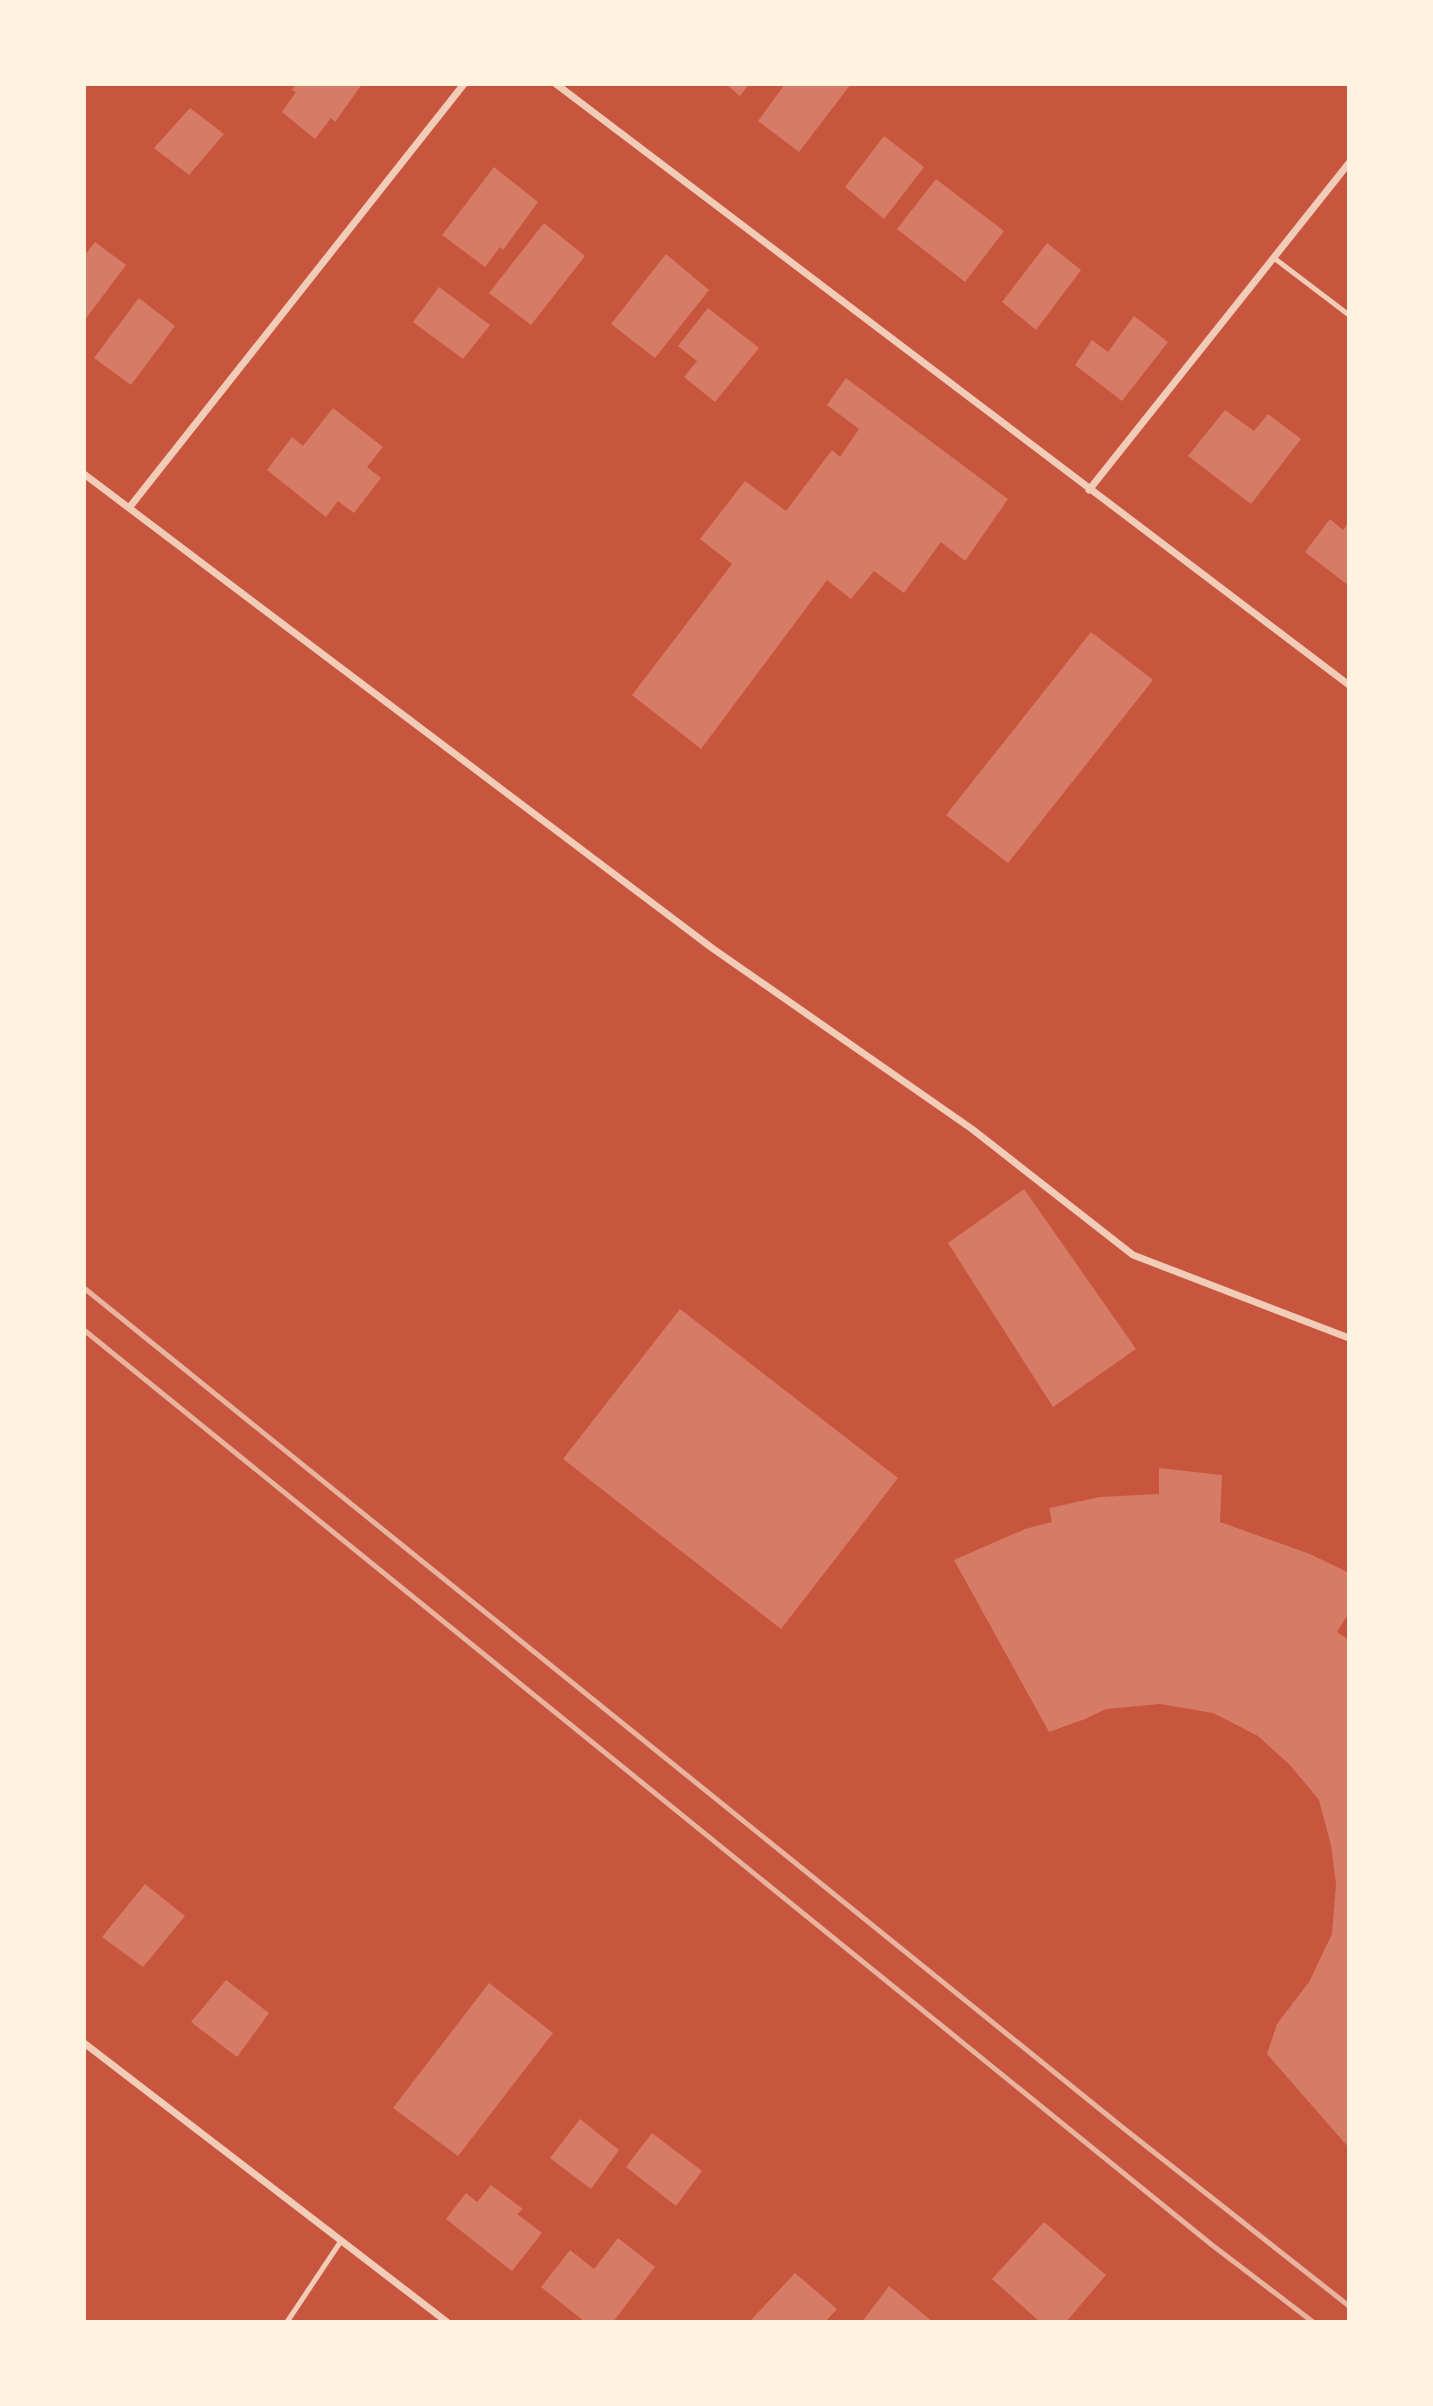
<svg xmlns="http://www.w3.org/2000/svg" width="1433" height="2406" font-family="'Exo 2',sans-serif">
	<rect width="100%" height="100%" fill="#c8553d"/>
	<!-- building -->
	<path fill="#d67c66" d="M296 84H362L335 122 331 118 315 139 282 112 296 92 292 90Z
		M726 84H749L740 96Z
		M785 84H851L799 152 758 121Z
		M190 108 224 134 189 175 154 148Z
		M884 136 924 167 884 219 845 187Z
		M494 167 538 202 503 250 500 247 485 267 442 235Z
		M936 179 1004 231 965 282 897 229Z
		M544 223 585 256 531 325 489 293Z
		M95 242 126 265 84 321V256Z
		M1047 243 1081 270 1036 330 1002 302Z
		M666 254 709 290 655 358 611 324Z
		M439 287 490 325 463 359 413 322Z
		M139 298 175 326 131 385 94 358Z
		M708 308 759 348 715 402 684 377 697 361 678 346Z
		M1134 316 1168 342 1122 401 1075 365 1092 340 1108 352Z
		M846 378 1008 499 965 561 941 542 904 593 874 571 851 599 827 580 701 749 632 695 732 564 700 539 745 481 786 511 832 450 840 457 859 429 827 405Z
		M333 408 383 447 367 467 381 478 354 513 338 501 326 517 267 470 292 437 303 446Z
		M1225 410 1254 431 1268 414 1301 439 1251 504 1188 456Z
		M1330 519 1343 530 1349 522V586L1305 552Z
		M1091 632 1153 680 1008 863 946 815Z
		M1024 1189 1136 1349 1053 1407 948 1243Z
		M680 1309 898 1478 781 1629 563 1459Z
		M1159 1468 1222 1475 1220 1522 1310 1554 1349 1573V1613L1337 1632 1349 1640V2148L1267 2054 1277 2024 1309 1982 1332 1934 1336 1884 1331 1845 1319 1800 1290 1765 1258 1736 1213 1713 1160 1704 1106 1709 1085 1719 1049 1732 954 1560 1025 1529 1052 1522 1049 1508 1100 1497 1159 1494Z
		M145 1884 185 1916 143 1967 102 1937Z
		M226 1980 269 2013 237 2057 191 2022Z
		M489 1983 553 2033 458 2156 393 2108Z
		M580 2119 619 2150 591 2189 550 2158Z
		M652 2133 702 2171 676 2206 626 2167Z
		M491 2185 523 2209 517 2214 542 2233 512 2271 446 2219 466 2193 477 2202Z
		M1044 2222 1106 2275 1066 2322H1040L992 2279Z
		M618 2238 655 2267 613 2322H585L541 2287 570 2250 594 2269Z
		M795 2273 837 2309 825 2322H755L752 2319Z
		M889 2286 933 2322H862Z"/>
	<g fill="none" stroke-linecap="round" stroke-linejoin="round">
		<!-- service -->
		<path stroke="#f1ccb7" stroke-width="5" d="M1274 258 1349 315
			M287 2322 341 2241"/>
		<!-- minor -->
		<path stroke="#f1ccb7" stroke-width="7" d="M556 84 1349 685
			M84 474 712 948 972 1129 1133 1255 1349 1338
			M1089 490 1349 163
			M129 508 464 84
			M84 2043 447 2322"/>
		<!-- rail -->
		<path stroke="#e9b49f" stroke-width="5" d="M84 1288 1122 2127 1349 2306
			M84 1330 1212 2245 1313 2322"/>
	</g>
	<!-- border -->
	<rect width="1433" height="2406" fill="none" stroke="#fff3e0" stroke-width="172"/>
</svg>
